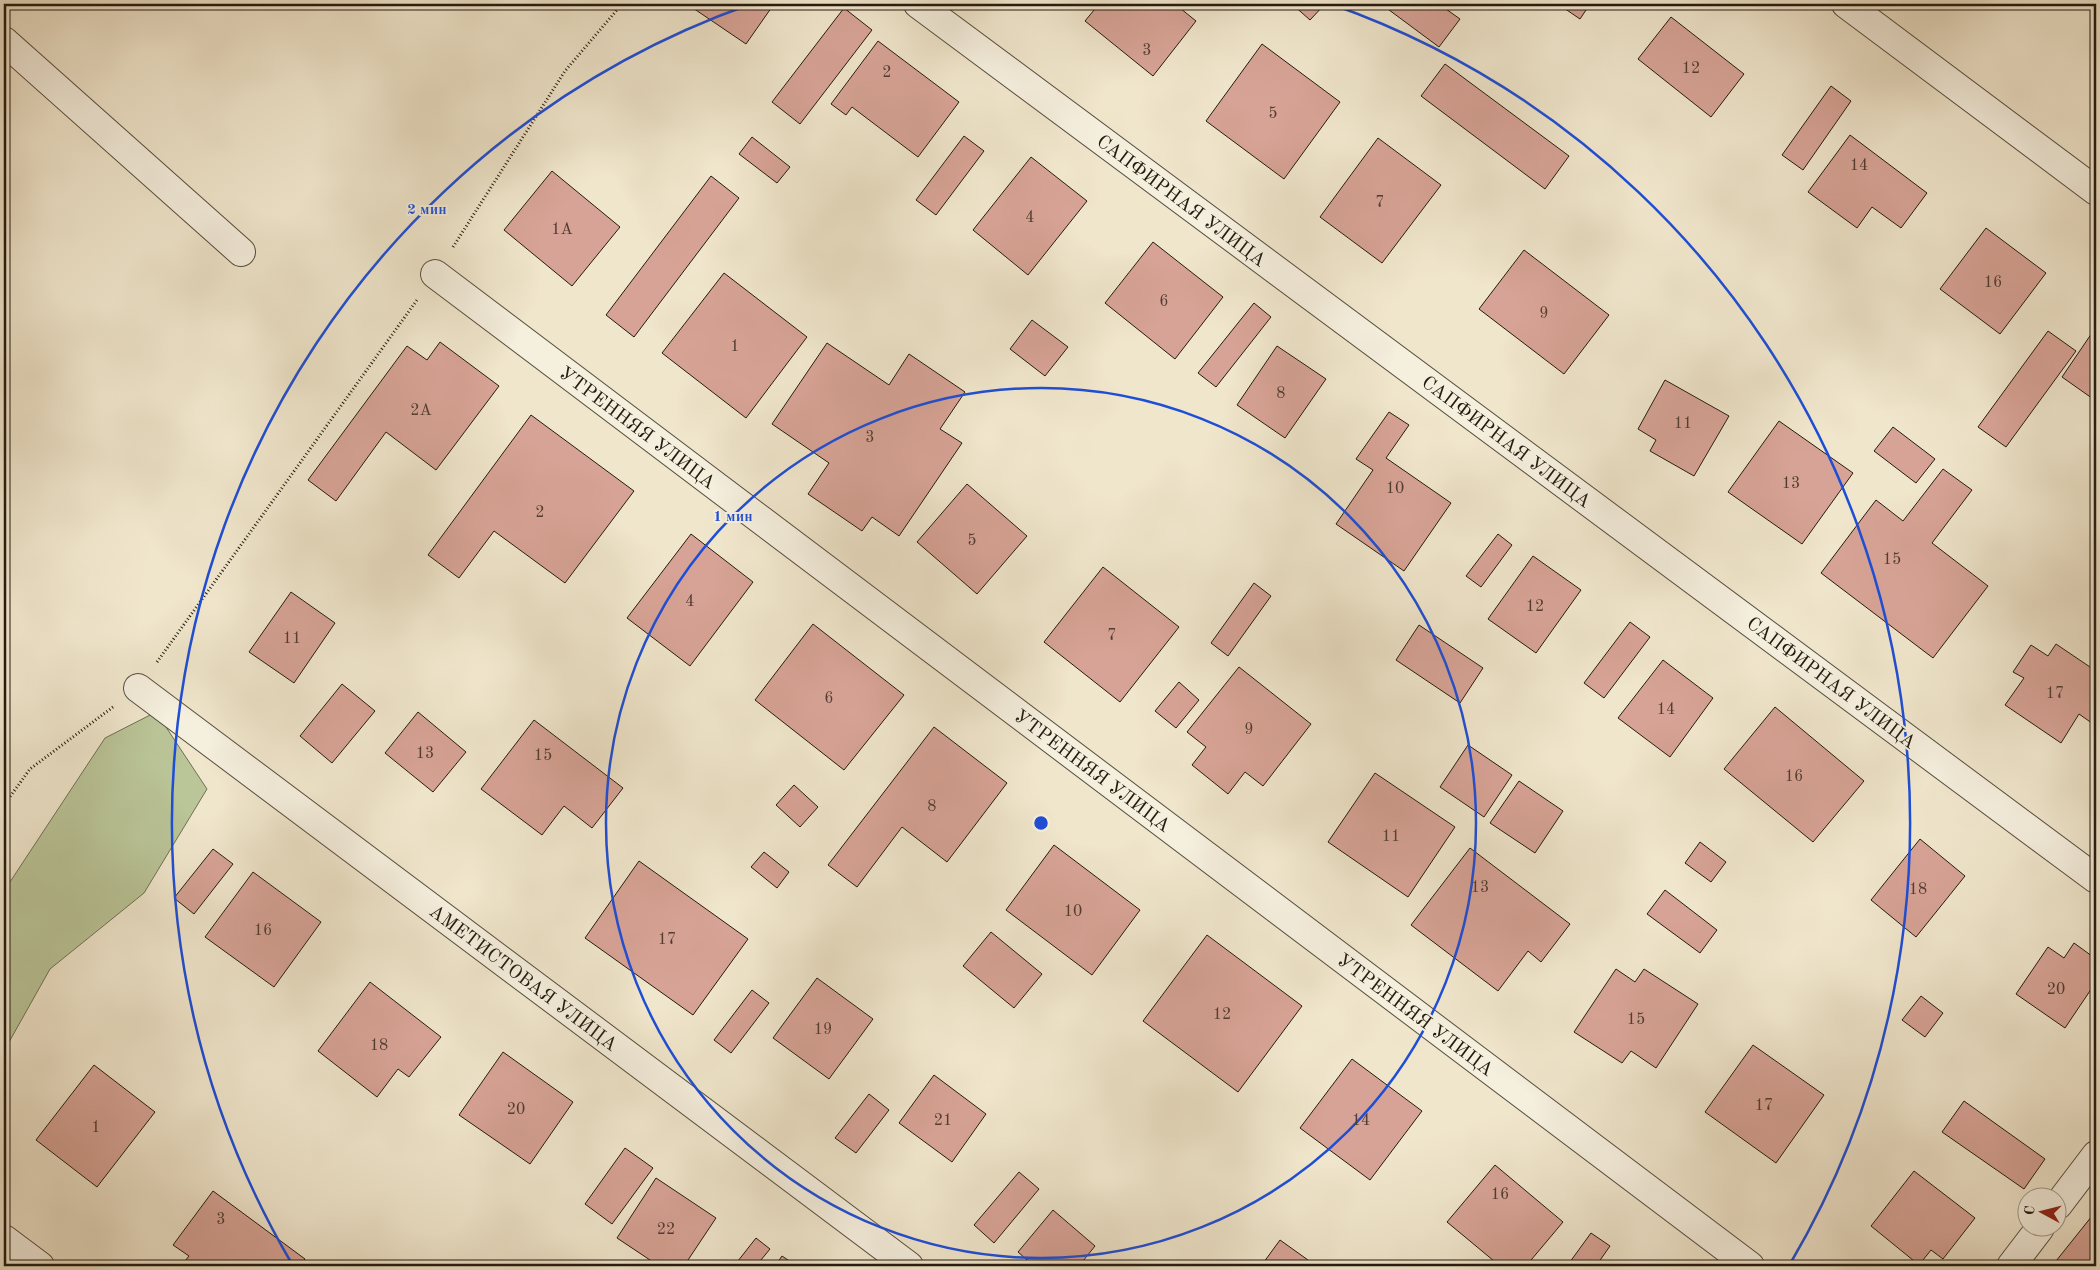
<svg xmlns="http://www.w3.org/2000/svg" width="2100" height="1270" font-family="'Old Standard TT',serif">
	<rect width="100%" height="100%" fill="#f0e6cc"/>
	<filter id="stains"><feTurbulence type="fractalNoise" baseFrequency=".004" numOctaves="4"/><feColorMatrix values="0 0 0 0 .2 0 0 0 0 .09 0 0 0 0 .02 0 0 0 .5 -.17"/></filter>
	<radialGradient id="worn" r=".72"><stop offset=".6" stop-color="#630" stop-opacity="0"/><stop offset="1" stop-color="#630" stop-opacity=".3"/></radialGradient>
	<!-- green -->
	<path fill="#bac598" stroke="#6f7054" d="M156 712 207 789 144 893 50 969 4 1051V891L105 738Z"/>
	<!-- building -->
	<path fill="#d7a396" stroke="#241b10" d="M687 4H774L746 44Z
		M1099 4H1175L1196 21 1153 76 1085 21Z
		M1292 4H1325L1310 20Z
		M1381 4H1439L1460 19 1439 47Z
		M1558 4H1590L1580 19Z
		M844 8 872 30 800 124 772 102Z
		M1671 17 1744 74 1711 117 1638 59Z
		M878 41 959 102 918 157 852 107 846 115 831 104Z
		M1262 44 1340 102 1284 179 1206 121Z
		M1445 64 1569 156 1545 189 1421 96Z
		M1831 86 1851 101 1803 170 1782 155Z
		M1850 135 1927 193 1901 228 1872 207 1857 228 1808 192Z
		M964 136 984 151 936 215 916 200Z
		M752 137 790 167 777 183 739 154Z
		M1378 138 1441 185 1382 263 1320 217Z
		M1031 157 1087 201 1028 275 973 230Z
		M552 171 620 227 572 286 504 230Z
		M711 176 739 198 634 337 606 315Z
		M1986 228 2046 273 2000 334 1940 289Z
		M1153 242 1223 297 1175 359 1105 303Z
		M1524 250 1609 315 1564 374 1479 309Z
		M724 273 807 337 746 418 662 353Z
		M1254 303 1271 317 1216 387 1198 373Z
		M1032 320 1068 347 1045 376 1010 349Z
		M2096 327V401L2062 377Z
		M2048 331 2076 351 2006 447 1978 427Z
		M440 342 499 386 436 470 386 432 336 501 308 480 407 346 427 360Z
		M827 343 889 385 909 354 965 392 940 429 962 443 899 536 872 517 862 531 808 494 829 463 772 424Z
		M1277 346 1326 379 1285 438 1237 405Z
		M1665 380 1729 416 1694 476 1650 451 1656 440 1638 429Z
		M1389 412 1409 425 1386 458 1451 503 1404 571 1336 524 1373 470 1356 459Z
		M531 415 634 491 565 583 494 531 459 578 428 555Z
		M1779 421 1853 473 1802 544 1728 492Z
		M1893 427 1935 459 1916 483 1874 451Z
		M1943 469 1972 490 1932 543 1988 586 1933 658 1821 573 1876 500 1903 521Z
		M967 484 1027 536 977 594 917 542Z
		M691 534 753 582 690 666 627 618Z
		M1498 534 1512 545 1481 587 1466 576Z
		M1533 556 1581 590 1536 653 1488 619Z
		M1103 567 1179 627 1120 702 1044 642Z
		M1254 583 1271 596 1228 656 1211 643Z
		M291 592 335 623 294 683 249 652Z
		M1630 622 1650 637 1604 698 1584 683Z
		M813 624 904 695 844 770 755 700Z
		M1419 625 1483 668 1460 703 1396 660Z
		M2056 644 2096 671V726L2079 714 2061 743 2005 705 2024 678 2013 672 2031 645 2048 656Z
		M1663 660 1713 698 1670 757 1618 718Z
		M1239 667 1311 724 1263 786 1245 772 1228 794 1192 765 1206 747 1187 732Z
		M1179 682 1199 700 1176 728 1155 711Z
		M342 684 375 711 332 763 300 736Z
		M1775 707 1864 781 1813 842 1724 769Z
		M418 712 466 752 433 792 385 753Z
		M534 720 623 788 592 828 564 806 542 835 481 789Z
		M934 727 1007 783 947 862 902 827 857 887 828 865Z
		M1468 745 1512 775 1484 817 1440 787Z
		M1375 773 1455 827 1408 897 1328 842Z
		M1519 781 1563 811 1535 853 1490 823Z
		M794 785 818 807 800 827 776 805Z
		M1920 839 1965 876 1916 937 1871 900Z
		M1700 842 1726 862 1711 882 1685 863Z
		M1054 845 1140 910 1092 975 1006 910Z
		M1470 848 1570 924 1541 962 1528 951 1498 991 1411 925Z
		M213 849 233 864 194 914 174 898Z
		M764 852 789 872 777 888 751 867Z
		M639 861 748 939 693 1015 585 938Z
		M253 872 321 922 274 987 205 937Z
		M1665 890 1717 930 1700 953 1647 914Z
		M991 932 1042 974 1014 1008 963 966Z
		M1207 935 1302 1006 1238 1092 1143 1021Z
		M2074 943 2096 959V982L2065 1028 2016 994 2048 947 2064 958Z
		M1616 969 1635 982 1644 969 1698 1004 1656 1068 1631 1051 1622 1063 1574 1032Z
		M817 978 873 1019 829 1079 773 1038Z
		M370 982 441 1037 409 1077 398 1069 377 1097 318 1051Z
		M752 990 769 1003 731 1053 714 1040Z
		M1921 996 1943 1013 1925 1037 1902 1020Z
		M1753 1045 1824 1095 1776 1163 1705 1112Z
		M503 1052 573 1102 530 1164 459 1115Z
		M1352 1059 1422 1111 1370 1180 1300 1128Z
		M94 1065 155 1112 97 1187 36 1140Z
		M934 1075 986 1114 952 1162 899 1123Z
		M869 1094 889 1110 856 1153 835 1138Z
		M1964 1101 2045 1159 2024 1189 1942 1132Z
		M625 1148 653 1168 612 1224 585 1204Z
		M1495 1165 1563 1222 1526 1266H1500L1447 1222Z
		M1914 1171 1975 1218 1943 1259 1931 1250 1919 1265 1871 1226Z
		M1019 1172 1039 1189 994 1243 974 1225Z
		M656 1178 716 1218 684 1266H659L617 1238Z
		M213 1191 305 1259 300 1266H181L189 1256 173 1245Z
		M1053 1210 1095 1246 1079 1266H1034L1018 1252Z
		M2096 1211V1266H2052Z
		M1591 1233 1610 1246 1596 1266H1567Z
		M756 1238 770 1249 756 1266H734Z
		M1280 1240 1308 1260 1304 1266H1261Z
		M782 1256 797 1266H775Z"/>
	<g fill="none" stroke-linecap="round" stroke-linejoin="round">
		<!-- minor casing -->
		<g stroke="#574e3f" stroke-width="30">
			<path id="minor" d="M918 4 2096 879
				M1846 4 2096 191
				M4 41 241 252
				M435 274 1750 1266
				M138 688 909 1266
				M2058 1205 2096 1155
				M4 1239 40 1266
				M2011 1266 2040 1228"/>
		</g>
		<!-- path -->
		<path stroke="#241b10" stroke-width="3" stroke-dasharray="1 2.5" stroke-linecap="butt" d="M453 247 565 71 622 4
			M157 662 417 300
			M4 805 30 769 113 707"/>
		<!-- minor -->
		<use href="#minor" stroke="#f5efde" stroke-width="28"/>
	</g>
	<!-- distance rings -->
	<g fill="none" stroke="#1d4ed8" stroke-width="2.5">
		<circle cx="1041" cy="823" r="435"/>
		<path d="M292 1264A869 869 0 0 1 751 4M1331 4A869 869 0 0 1 1790 1264"/>
	</g>
	<g text-anchor="middle" stroke-width="4" stroke-linejoin="round" paint-order="stroke">
		<!-- number labels -->
		<g font-size="16" fill="#513d32">
			<text x="1147" y="55">3</text>
			<text x="1691" y="73">12</text>
			<text x="887" y="77">2</text>
			<text x="1273" y="118">5</text>
			<text x="1859" y="170">14</text>
			<text x="1380" y="207">7</text>
			<text x="1030" y="222">4</text>
			<text x="562" y="234">1А</text>
			<text x="1993" y="287">16</text>
			<text x="1164" y="306">6</text>
			<text x="1544" y="318">9</text>
			<text x="735" y="351">1</text>
			<text x="1281" y="398">8</text>
			<text x="421" y="415">2А</text>
			<text x="1683" y="428">11</text>
			<text x="870" y="442">3</text>
			<text x="1791" y="488">13</text>
			<text x="1395" y="493">10</text>
			<text x="540" y="517">2</text>
			<text x="972" y="545">5</text>
			<text x="1892" y="564">15</text>
			<text x="690" y="606">4</text>
			<text x="1535" y="611">12</text>
			<text x="1112" y="640">7</text>
			<text x="292" y="643">11</text>
			<text x="2055" y="698">17</text>
			<text x="829" y="703">6</text>
			<text x="1666" y="714">14</text>
			<text x="1249" y="734">9</text>
			<text x="425" y="758">13</text>
			<text x="543" y="760">15</text>
			<text x="1794" y="781">16</text>
			<text x="932" y="811">8</text>
			<text x="1391" y="841">11</text>
			<text x="1480" y="892">13</text>
			<text x="1918" y="894">18</text>
			<text x="1073" y="916">10</text>
			<text x="263" y="935">16</text>
			<text x="667" y="944">17</text>
			<text x="2056" y="994">20</text>
			<text x="1222" y="1019">12</text>
			<text x="1636" y="1024">15</text>
			<text x="823" y="1034">19</text>
			<text x="379" y="1050">18</text>
			<text x="1764" y="1110">17</text>
			<text x="516" y="1114">20</text>
			<text x="943" y="1125">21</text>
			<text x="1361" y="1125">14</text>
			<text x="96" y="1132">1</text>
			<text x="1500" y="1199">16</text>
			<text x="221" y="1224">3</text>
			<text x="666" y="1234">22</text>
		</g>
		<!-- street labels -->
		<g font-size="19" fill="#241b10" stroke="#f5efde">
			<text transform="translate(1182 200) rotate(37)" y="7">САПФИРНАЯ УЛИЦА</text>
			<text transform="translate(638 427) rotate(37)" y="7">УТРЕННЯЯ УЛИЦА</text>
			<text transform="translate(1507 441) rotate(37)" y="7">САПФИРНАЯ УЛИЦА</text>
			<text transform="translate(1832 682) rotate(37)" y="7">САПФИРНАЯ УЛИЦА</text>
			<text transform="translate(1093 770) rotate(37)" y="7">УТРЕННЯЯ УЛИЦА</text>
			<text transform="translate(524 977) rotate(37)" y="7">АМЕТИСТОВАЯ УЛИЦА</text>
			<text transform="translate(1416 1014) rotate(37)" y="7">УТРЕННЯЯ УЛИЦА</text>
		</g>
	</g>
	<circle cx="1041" cy="823" r="8" fill="#1d4ed8" stroke="#f5efde" stroke-width="2.5"/>
	<g font-size="15" text-anchor="middle" font-weight="bold" fill="#1d4ed8" stroke="#f5efde" stroke-width="4" stroke-linejoin="round" paint-order="stroke">
		<text x="427" y="214">2 мин</text>
		<text x="733" y="521">1 мин</text>
	</g>
	<!-- margin -->
	<rect width="2100" height="1270" fill="none" stroke="#f0e6cc" stroke-width="20"/>
	<rect x="5" y="5" width="2090" height="1260" fill="none" stroke="#241b10" stroke-width="2.5"/>
	<rect x="10" y="10" width="2080" height="1250" fill="none" stroke="#241b10"/>
	<!-- north arrow -->
	<g transform="translate(2042 1212) rotate(277)"><circle r="24" fill="#f5efde" stroke="#a19a8c"/>
	<path d="M0-4L9 19L0 12L-9 19Z" fill="#8f2418"/>
	<text y="-8" font-size="14" font-weight="bold" text-anchor="middle" fill="#241b10">С</text>
	</g>
	<rect width="100%" height="100%" filter="url(#stains)"/>
	<rect width="100%" height="100%" fill="url(#worn)"/>
</svg>
